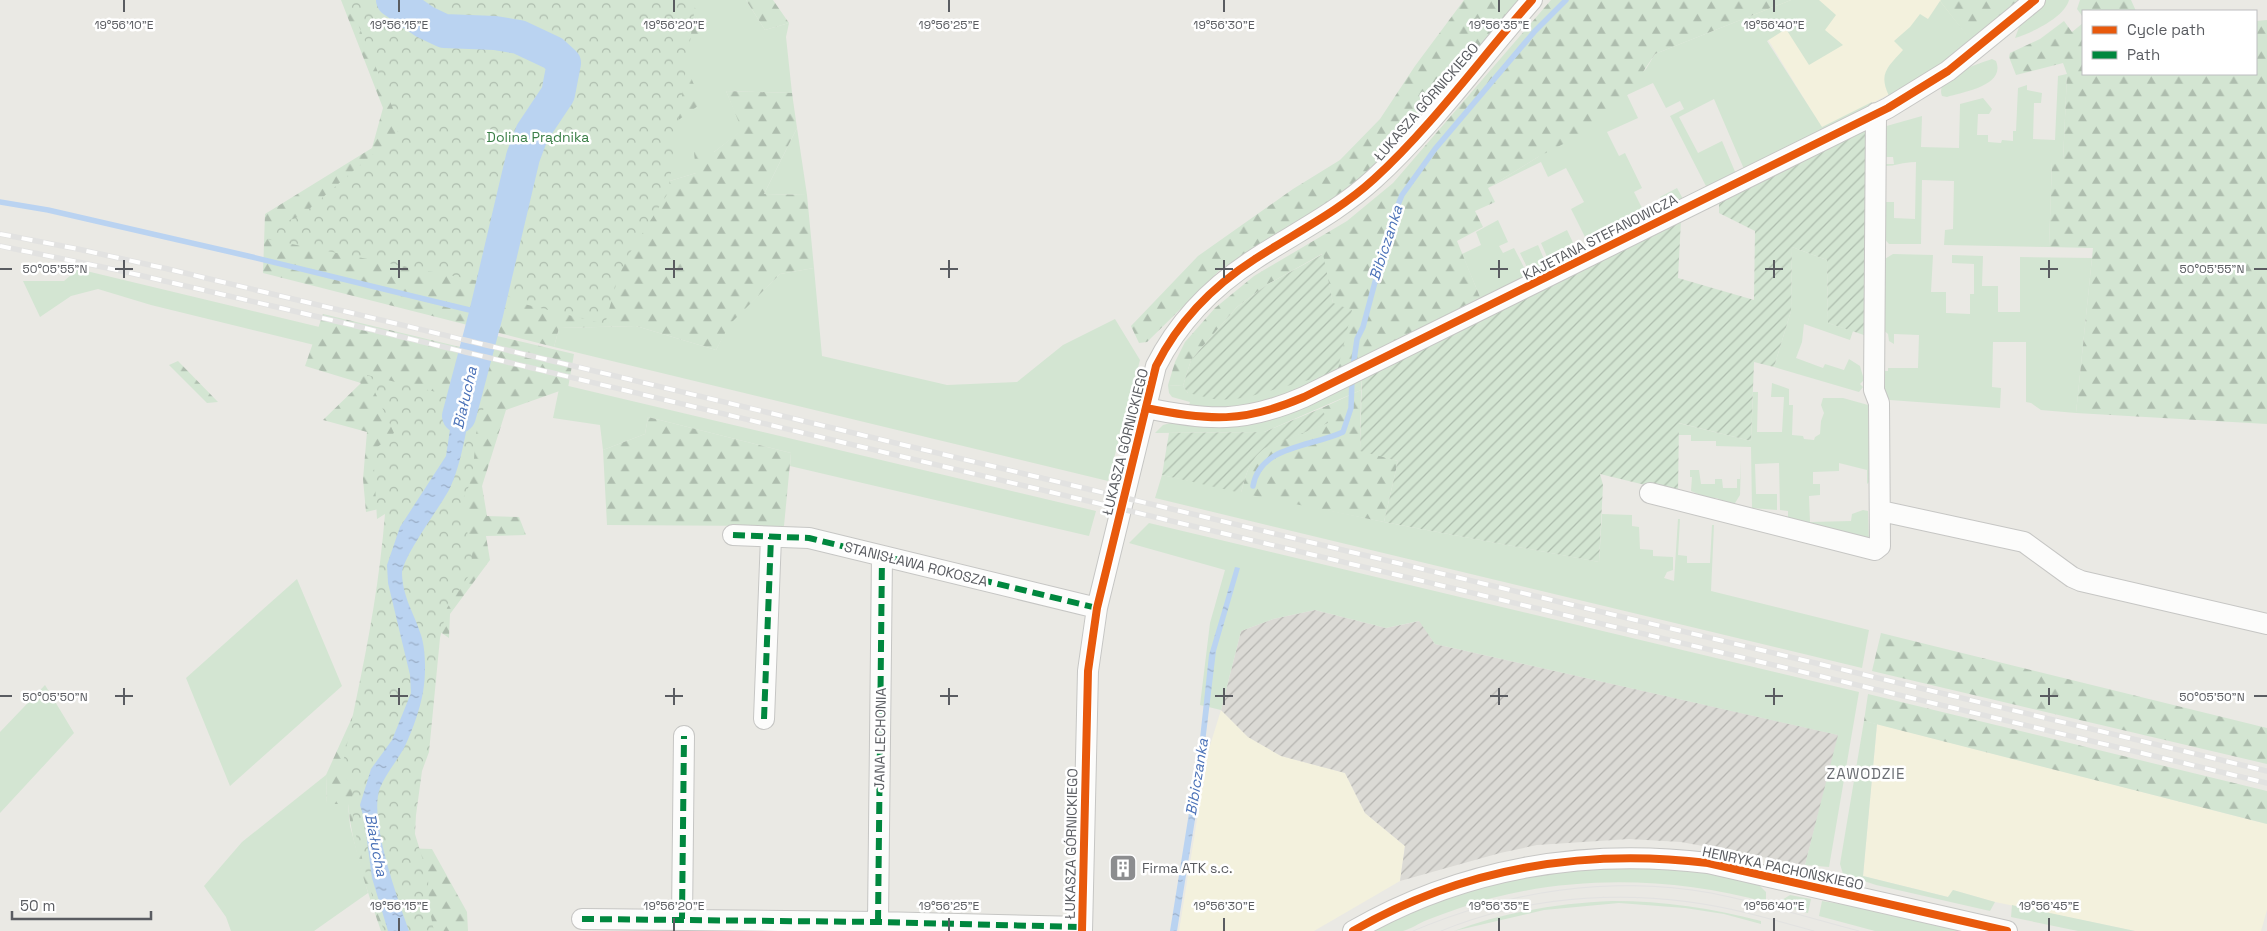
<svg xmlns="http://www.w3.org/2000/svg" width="2267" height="931" font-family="'Space Grotesk',sans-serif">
	<defs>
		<pattern id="industrial-furrows" width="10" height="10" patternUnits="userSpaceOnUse" patternTransform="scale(1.25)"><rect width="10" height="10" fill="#dbdad5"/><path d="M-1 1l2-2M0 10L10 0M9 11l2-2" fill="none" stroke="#b5b4b0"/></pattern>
		<pattern id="forest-firs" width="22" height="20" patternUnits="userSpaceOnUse" patternTransform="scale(1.25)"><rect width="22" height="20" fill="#d3e5d2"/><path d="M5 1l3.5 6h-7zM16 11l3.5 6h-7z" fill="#aebdae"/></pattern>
		<pattern id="park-crowns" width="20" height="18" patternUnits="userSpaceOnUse" patternTransform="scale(1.25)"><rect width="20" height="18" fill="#d3e5d2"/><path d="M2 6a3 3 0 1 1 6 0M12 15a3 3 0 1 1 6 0" fill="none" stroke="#aebdae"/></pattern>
		<pattern id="garden-furrows" width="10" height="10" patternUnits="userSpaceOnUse" patternTransform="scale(1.25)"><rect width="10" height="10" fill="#d3e5d2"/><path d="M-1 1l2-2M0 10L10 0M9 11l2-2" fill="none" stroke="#aebdae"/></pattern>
		<pattern id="water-ripples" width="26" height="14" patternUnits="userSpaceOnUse" patternTransform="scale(1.25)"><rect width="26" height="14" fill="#bad3f1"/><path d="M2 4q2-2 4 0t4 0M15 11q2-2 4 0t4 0" fill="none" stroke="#9aaec7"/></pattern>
	</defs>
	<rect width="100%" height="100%" fill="#eae9e4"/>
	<!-- commercial -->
	<path fill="#f3f1dd" d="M1791 0H2020L1888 95 1822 128 1753 15Z
		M1221 710 1248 737 1281 756 1345 773 1365 813 1405 846 1400 881 1314 931H1179L1208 752Z
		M1877 724 2267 824V910L2261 931H2135L1995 902 1953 890 1948 897 1863 876Z"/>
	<!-- industrial -->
	<path fill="url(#industrial-furrows)" d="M1315 610 1386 628 1420 621 1435 644 1839 735 1805 865 1681 842 1629 839 1537 845 1500 853 1400 881 1405 846 1365 813 1345 773 1281 756 1248 737 1221 710 1241 631 1273 619Z"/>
	<!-- grass -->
	<path fill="#d3e5d2" d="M693 0H746L765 30 789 23 786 37 792 93 726 91 743 130 714 152 696 173 660 184 659 133 682 57Z
		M1791 0H1819L1836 15 1825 30 1843 45 1809 65 1786 29 1767 41 1822 127 1872 102 1873 107 1744 169 1714 99 1679 117 1698 153 1722 141 1736 174 1707 188 1670 116 1684 109 1680 101 1666 108 1653 83 1627 95 1638 118 1607 132 1619 156 1625 153 1642 188 1634 192 1644 212 1663 203 1660 197 1677 188 1683 199 1589 245 1571 209 1584 202 1566 168 1548 177 1541 162 1488 188 1538 157 1646 69 1655 54Z
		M2043 0H2069C2064 18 2031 33 2015 38L2021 22Z
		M1940 1 1971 40 1950 63 1889 96C1878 73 1888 67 1903 50L1894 41 1910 27 1920 14 1928 19Z
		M1992 59 1996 61C2006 86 1963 92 1947 97L1942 96C1934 77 1978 64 1992 59Z
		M2067 74 2063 161 2052 162 2049 247 1944 245 1945 230 1953 229 1954 181 1922 180 1921 244H1889L1881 235 1882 202H1894V218L1915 219 1916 162C1902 162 1896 166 1885 166L1882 164H1894L1893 157H1882L1883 127 1922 116 1921 147 1959 148 1960 104 1983 98 1992 109 1989 114H1978L1977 135H1988V142L2001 143 2002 140 2013 141V131H2016L2018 88 2027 85V90L2042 93 2041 103H2034L2033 139 2055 140 2058 76Z
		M797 128 807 195 764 194Z
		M1498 220 1508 242 1499 246 1503 253 1514 248 1530 279 1363 362 1480 297 1462 254 1481 245 1476 232Z
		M1567 230 1577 251 1552 268 1541 243Z
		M1538 245 1547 266 1530 273 1520 253Z
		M1792 247 1827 260 1828 323 1853 331 1850 340 1804 324 1802 342 1796 358 1823 368 1825 364 1844 370 1849 359 1860 366 1864 380 1860 384 1863 387 1859 392 1774 367 1791 311Z
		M1893 254 1933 255 1931 292H1946V313L1970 314V294H1974V264L1952 263V255L1983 256 1982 286H1998V312H2020V257L2092 258 2076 413 2041 410 2031 403 2026 402V342H1993L1992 387 2001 388 2000 408 1890 400 1879 389 1880 371H1888V368H1918L1919 335 1894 334V344L1889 341 1888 334 1882 329 1883 260Z
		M814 268 822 356 947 385 1017 382 1063 345 1115 319 1140 360 1108 481 554 347 559 328 636 326 716 350 729 324 780 274Z
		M78 269 452 359 445 377 151 305 98 289 71 296 40 317 23 281H64Z
		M1337 372 1262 408H1188L1190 402 1172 397 1169 393 1168 385 1183 386 1188 393 1302 380Z
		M1362 376 1361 390 1264 432 1155 433 1163 425 1174 422 1214 423Z
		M1772 383 1789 389V405H1793L1792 435 1803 436 1804 439 1814 440 1815 437 1820 434 1821 421 1824 413 1821 405 1823 398H1843L1868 405 1870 481 1867 484V470L1839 463V471L1813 472V484H1820V495L1809 496 1810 522 1851 521 1852 514 1863 510 1868 511 1869 543 1788 523V511L1780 510 1779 463 1755 464 1756 494H1777V510L1752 508 1751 447 1716 446V441H1691V435H1679L1678 423 1751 441 1753 392H1758L1757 432H1782L1784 397H1771Z
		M560 384 1096 511 1089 536 790 466 791 453 648 417 645 434 603 450 600 425 553 418Z
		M1741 460 1740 495 1735 503 1727 504 1717 498H1715V503L1701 499 1698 494 1691 491 1692 477H1690V470H1699L1701 484H1715V479H1722L1723 488H1737V479H1740Z
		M1162 475 1384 522 1599 562 1602 514 1632 515V526L1639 527 1640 549 1653 550V556L1673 557V570L1667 572 1664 578 1674 581 1678 519H1680L1678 555 1687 556V563H1710L1712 525H1714L1711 591 1869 630 1862 668 1155 498Z
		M1149 523 1859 692 1829 867 1805 865 1838 735 1435 644 1419 621 1386 628 1315 610 1273 619 1241 631 1221 710 1200 705 1210 623 1225 570 1129 543Z
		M297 579 342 686 230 786 186 678Z
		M45 685 74 733 0 813V732Z
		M1864 721 1877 724 1863 876 1948 897 1953 890 1995 902 1990 911 1876 885 1843 874 1840 864Z
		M326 775 327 804H348L350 826 368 893 314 931H231L226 917 204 886 242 842Z
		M1642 867 1706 873 1758 884 1766 892V902C1676 878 1582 875 1492 898 1470 904 1448 912 1427 920 1419 923 1411 929 1403 931 1394 931 1382 931 1372 931 1435 899 1503 875 1573 869 1596 867 1619 867 1642 867Z
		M1790 895 1811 899 1808 913 1780 906 1782 900Z
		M1613 901C1664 901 1712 908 1761 921V924L1724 914 1685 908 1619 903 1544 910 1454 931C1505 912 1559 903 1613 901Z
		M1822 901 1865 908 1969 931H1875L1819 916Z
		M2012 905 2016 906 2135 931H2078L2011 917Z"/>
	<!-- forest -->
	<path fill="url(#forest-firs)" d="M341 0H693L702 35 682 57 702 103 659 134 660 184 696 173 694 152H714L742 130 726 91 792 93 797 128 764 194 807 195 814 268 780 274 730 324 716 350 636 326 559 328 554 347 263 273 265 214 372 148 383 108Z
		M746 0H773L789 23 765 30Z
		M1464 0H1520L1389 151 1349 188 1316 211 1220 270 1147 342 1139 343 1131 326 1198 256 1293 189 1340 160 1380 119 1415 66Z
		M1551 0H1791L1655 54 1624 100 1598 126 1538 157 1488 188 1495 202 1475 211 1483 227 1457 241 1480 297 1363 362 1337 372 1333 303 1322 254 1268 284 1237 307 1191 360 1183 386 1168 385 1175 362 1185 342 1215 308 1254 276 1347 221 1393 183Z
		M1941 0H2020L1971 41 1940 1Z
		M2080 0H2131L2136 11H2083V17L2077 9Z
		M2267 20V424L2076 413 2093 248 2049 247 2052 161H2063L2067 74 2063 63 2016 75 2009 57 2010 53 2040 39 2064 21 2072 32 2083 23V74H2256V21Z
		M323 314 460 347 467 329 574 354 568 388 506 410 482 486 487 516 519 517 526 535 486 536 490 560 450 614 449 638 421 619 383 508 366 512 363 479 367 432 323 420 361 383 305 366Z
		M178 361 218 402 207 403 169 365Z
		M1361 390 1360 450 1398 461 1384 522 1241 493C1246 475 1249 460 1264 448L1327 423 1322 408Z
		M648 417 791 453 784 526 607 525 603 450 645 434Z
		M1881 633 2267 728V764L1872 671Z
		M1868 694 2267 791V824L1864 721Z
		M355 711 402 848 432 849 467 912 468 931H381C367 890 352 847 348 804H327L326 775Z"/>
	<!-- park -->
	<path fill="url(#park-crowns)" d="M348 0H696L668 193 626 259 617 281 605 324 520 303 484 282 266 239 267 228 301 216 387 142 401 128Z
		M367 375 485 404C482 414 478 424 476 434 473 461 476 478 461 502L472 555V571L447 608 440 638 429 752 422 771 416 815 415 834 428 877 429 907 434 931H384L371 892 353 824 352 787 341 771C347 747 351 724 356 700 369 639 380 577 385 514L377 519 373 451 394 433Z"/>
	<!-- garden -->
	<path fill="url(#garden-furrows)" d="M1862 129 1872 137 1867 336 1828 323 1827 260 1792 247 1791 311 1774 367 1754 362 1751 441 1679 423 1678 493 1600 474 1603 485 1599 562 1384 522 1398 461 1360 451 1362 376 1681 220 1678 278 1754 300 1755 231 1719 213V201Z
		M1323 254 1333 303 1352 310 1337 372 1244 398 1218 400 1188 393 1183 386 1191 360 1237 307 1268 284Z
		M1322 408 1328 423 1265 448C1249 460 1246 475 1241 493L1162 475 1169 433 1264 432Z"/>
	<!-- water -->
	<path fill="url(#water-ripples)" d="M464 371 483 372C466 409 467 451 450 488 441 506 402 557 402 574 403 598 414 613 421 635 426 650 426 676 423 692 420 709 413 729 405 746 398 760 386 773 380 788 368 819 398 899 409 931H388L372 878 364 818 360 805 371 769 392 740 411 693 410 675 388 583 387 565 400 527 446 456 452 416Z
		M1235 567 1240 568 1216 651 1198 801 1177 931H1170L1198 757 1209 655Z"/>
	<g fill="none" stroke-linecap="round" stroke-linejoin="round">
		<!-- stream -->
		<path stroke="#bad3f1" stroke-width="5.5" d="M0 202 48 210 248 256 486 314
			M1353 367 1357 339 1363 327 1391 222 1402 195 1435 149 1535 31 1566 0
			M1253 486C1260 445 1312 447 1343 432L1351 408 1352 379"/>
		<!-- river -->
		<path stroke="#bad3f1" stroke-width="34" d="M393 0 425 22 444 31 495 33 519 37 553 53 564 63 558 94 532 133 523 157 486 314 459 416"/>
		<!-- minor casing -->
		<g stroke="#c6c6c4" stroke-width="22">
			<path id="minor" d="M1146 408C1209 421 1244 423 1304 397L1888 108 1948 71 2035 0
				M1650 493 1875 550 1880 546 1879 403 1874 390 1876 113
				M1881 511 2024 542 2072 577 2081 581 2267 624
				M733 535 809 538 1097 608
				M764 719 771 537
				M582 919 878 922 1082 927
				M682 919 684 736
				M878 922 882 556
				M1082 931 1088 671 1097 608 1156 366C1178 322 1213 286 1255 259 1295 233 1338 212 1374 179 1432 126 1480 59 1532 0
				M1353 931C1462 868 1584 848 1708 863L2007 931"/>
		</g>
		<!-- minor -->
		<use href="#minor" stroke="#fcfcfb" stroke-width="20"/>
		<!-- tram -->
		<path stroke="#e2e2e1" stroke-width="1" d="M1413 931C1507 891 1610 875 1711 893 1761 903 1810 918 1859 931
			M1441 931C1523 897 1617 890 1703 904 1741 910 1777 921 1814 931"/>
		<!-- rail casing -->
		<g stroke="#e2e2e1" stroke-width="5.5">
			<path id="rail" d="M0 234 78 249 168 269 2267 771
				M0 246 117 270 281 308 2267 783"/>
		</g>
		<!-- rail -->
		<use href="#rail" stroke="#fff" stroke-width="4" stroke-dasharray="11" stroke-linecap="butt"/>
		<!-- quiet -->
		<path stroke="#00873e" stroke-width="6" stroke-dasharray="12 6" stroke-linecap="butt" d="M733 535 809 538 1097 608
			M764 719 771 537
			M582 919 878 922 1082 927
			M682 919 684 736
			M878 922 882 556"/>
		<!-- cycleway casing -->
		<g stroke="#fff" stroke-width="11">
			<path id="cycleway" d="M1146 408C1209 421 1244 423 1304 397L1888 108 1948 71 2035 0
				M1082 931 1088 671 1097 608 1156 366C1178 322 1213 286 1255 259 1295 233 1338 212 1374 179 1432 126 1480 59 1532 0
				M1353 931C1462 868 1584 848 1708 863L2007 931"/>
		</g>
		<!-- cycleway -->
		<use href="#cycleway" stroke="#e8590c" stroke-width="8"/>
	</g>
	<!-- ticks -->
	<path fill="none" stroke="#5a5c61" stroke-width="2" d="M124 0V12M399 0V12M674 0V12M949 0V12M1224 0V12M1499 0V12M1774 0V12M124 260V278M399 260V278M674 260V278M949 260V278M1224 260V278M1499 260V278M1774 260V278M2049 260V278M0 269H12M115 269H133M390 269H408M665 269H683M940 269H958M1215 269H1233M1490 269H1508M1765 269H1783M2040 269H2058M2254 269H2267M124 688V705M399 688V705M674 688V705M949 688V705M1224 688V705M1499 688V705M1774 688V705M2049 688V705M0 696H12M115 696H133M390 696H408M665 696H683M940 696H958M1215 696H1233M1490 696H1508M1765 696H1783M2040 696H2058M2254 696H2267M399 918V931M674 918V931M949 918V931M1224 918V931M1499 918V931M1774 918V931M2049 918V931"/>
	<!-- icons -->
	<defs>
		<g id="building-square" transform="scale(1.4375)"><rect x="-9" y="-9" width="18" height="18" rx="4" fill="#8c8d8f" stroke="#fff"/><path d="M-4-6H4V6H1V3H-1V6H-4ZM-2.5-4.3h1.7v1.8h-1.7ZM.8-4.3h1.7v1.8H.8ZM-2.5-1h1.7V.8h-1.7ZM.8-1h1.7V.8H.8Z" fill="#fff"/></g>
	</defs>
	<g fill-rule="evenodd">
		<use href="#building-square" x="1123" y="868"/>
	</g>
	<g text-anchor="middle" stroke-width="5" stroke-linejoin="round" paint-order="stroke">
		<!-- street labels -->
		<g font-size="14" fill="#5a5c61" stroke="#fff">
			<text transform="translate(1426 102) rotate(-49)" y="5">ŁUKASZA GÓRNICKIEGO</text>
			<text transform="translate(1600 237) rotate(-27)" y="5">KAJETANA STEFANOWICZA</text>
			<text transform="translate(1125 442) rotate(-76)" y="5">ŁUKASZA GÓRNICKIEGO</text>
			<text transform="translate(916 564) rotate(14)" y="5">STANISŁAWA ROKOSZA</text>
			<text transform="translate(880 739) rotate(-89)" y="5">JANA LECHONIA</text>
			<text transform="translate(1071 844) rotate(-89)" y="5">ŁUKASZA GÓRNICKIEGO</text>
			<text transform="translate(1783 868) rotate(12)" y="5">HENRYKA PACHOŃSKIEGO</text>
		</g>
		<!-- park labels -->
		<g font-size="14" fill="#3b7f47" stroke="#fff">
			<text x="538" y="142">Dolina Prądnika</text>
		</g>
		<!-- poi labels -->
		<g font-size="14" fill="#5a5c61" stroke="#fff" text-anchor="start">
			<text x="1142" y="873">Firma ATK s.c.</text>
		</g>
		<!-- water labels -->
		<g font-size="15" font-style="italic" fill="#4b72b8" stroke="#fff">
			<text transform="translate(1386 243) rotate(-72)" y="5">Bibiczanka</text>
			<text transform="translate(465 398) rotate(-77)" y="5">Białucha</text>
			<text transform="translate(1197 777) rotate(-81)" y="5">Bibiczanka</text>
			<text transform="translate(376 845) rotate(79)" y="5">Białucha</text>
		</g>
		<!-- neighbourhood labels -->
		<g font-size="15" letter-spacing="1" fill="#6b6e73" stroke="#fff">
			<text x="1866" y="779">ZAWODZIE</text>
		</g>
	</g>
	<g font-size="12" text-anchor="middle" fill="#5a5c61" stroke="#fff" stroke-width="5" stroke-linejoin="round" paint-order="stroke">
		<text x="124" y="29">19°56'10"E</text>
		<text x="399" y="29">19°56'15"E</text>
		<text x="674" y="29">19°56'20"E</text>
		<text x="949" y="29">19°56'25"E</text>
		<text x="1224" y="29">19°56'30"E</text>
		<text x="1499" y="29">19°56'35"E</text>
		<text x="1774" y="29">19°56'40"E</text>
		<text x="55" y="273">50°05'55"N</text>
		<text x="2212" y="273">50°05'55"N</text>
		<text x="55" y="701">50°05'50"N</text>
		<text x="2212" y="701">50°05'50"N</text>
		<text x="399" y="910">19°56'15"E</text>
		<text x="674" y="910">19°56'20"E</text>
		<text x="949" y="910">19°56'25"E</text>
		<text x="1224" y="910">19°56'30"E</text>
		<text x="1499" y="910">19°56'35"E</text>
		<text x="1774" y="910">19°56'40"E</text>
		<text x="2049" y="910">19°56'45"E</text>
	</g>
	<!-- legend -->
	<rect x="2082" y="10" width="175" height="65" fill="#ffffff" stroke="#bdbec0"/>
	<rect x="2092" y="26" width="25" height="8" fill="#e8590c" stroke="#bdbec0"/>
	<text x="2127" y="35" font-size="15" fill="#5a5c61">Cycle path</text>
	<rect x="2092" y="51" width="25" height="8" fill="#00873e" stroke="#bdbec0"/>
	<text x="2127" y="60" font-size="15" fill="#5a5c61">Path</text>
	<!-- scale -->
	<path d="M12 911v8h139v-8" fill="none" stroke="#5a5c61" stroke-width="2.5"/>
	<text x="20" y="911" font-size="15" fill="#5a5c61" stroke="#ffffff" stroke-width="4" paint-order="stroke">50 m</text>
</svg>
